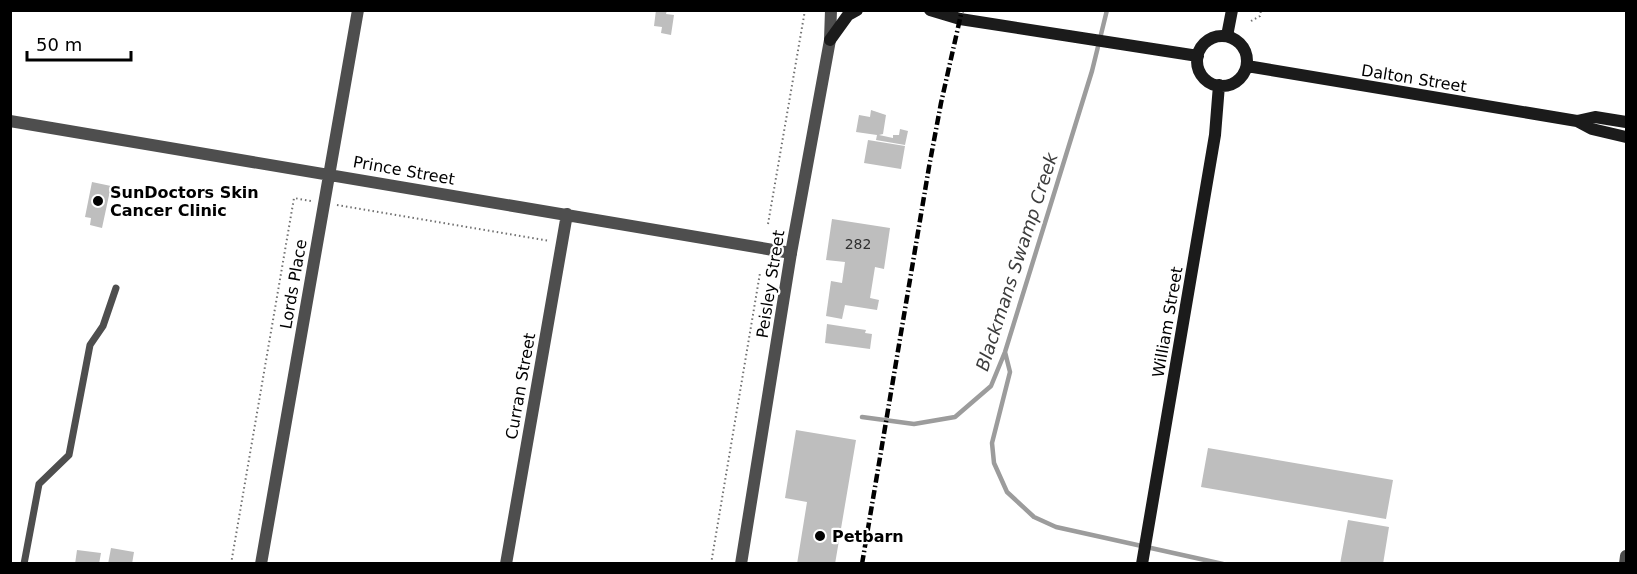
<svg xmlns="http://www.w3.org/2000/svg" width="1637" height="574" font-family="'DejaVu Sans',sans-serif">
	<rect width="100%" height="100%" fill="#fff"/>
	<g fill="none" stroke-linecap="round" stroke-linejoin="round">
		<!-- stream -->
		<path stroke="#9c9c9c" stroke-width="4.5" d="M1005 352 1010 372 992 443 994 463 1007 492 1034 517 1056 527 1223 564
			M862 417 914 424 955 417 991 386 1005 352 1092 71 1107 10"/>
	</g>
	<!-- building -->
	<path fill="#bebebe" d="M656 10H667L666 14 674 15 671 35 661 33 662 27 654 26Z
		M871 110 886 115 883 134 879 135 893 138V135H899L900 129 908 131 905 145 876 140 877 135 856 132 859 115 870 117Z
		M868 140 905 146 901 169 864 163Z
		M92 182 111 186 102 228 90 225 91 218 85 217Z
		M832 219 890 228 884 269 875 267 870 298 879 300 877 310 845 305 842 319 826 316 831 281 842 283 845 262 826 260Z
		M827 324 866 330 865 333 872 334 870 349 825 343Z
		M796 430 856 440 835 564H797L807 502 785 498Z
		M1208 448 1393 480 1386 519 1201 487Z
		M1348 520 1389 527 1383 564H1340Z
		M111 548 134 552 132 564H108Z
		M77 550 101 553 99 564H75Z"/>
	<g fill="none" stroke-linecap="round" stroke-linejoin="round">
		<!-- path -->
		<path stroke="#707070" stroke-width="2" stroke-dasharray="1.5 3" stroke-linecap="butt" d="M1251 21 1260 16 1261 10
			M337 205 550 241
			M768 224 805 10
			M231 564 294 198 311 201
			M711 564 760 273"/>
		<!-- service -->
		<path stroke="#4e4e4e" stroke-width="7" d="M24 564 39 484 69 455 90 345 103 326 116 288"/>
		<!-- minor -->
		<path stroke="#4e4e4e" stroke-width="12" d="M10 121 791 253
			M261 564 358 10
			M506 564 567 214"/>
		<!-- tertiary -->
		<path stroke="#4e4e4e" stroke-width="12" d="M741 564 791 253 830 40 831 10
			M1625 564 1626 556"/>
		<!-- secondary -->
		<path stroke="#1b1b1b" stroke-width="12" d="M930 10 960 19 1198 56
			M1227 36 1232 10
			M1197 61a25 25 0 1 1 50 0a25 25 0 1 1-50 0Z
			M830 40 848 15 857 10
			M1247 66 1577 121 1592 129 1626 137
			M1577 121 1595 117 1626 122
			M1142 564 1215 135 1219 85"/>
		<!-- rail -->
		<path stroke="#000" stroke-width="4.5" stroke-dasharray="9 3 1.5 3" stroke-linecap="butt" d="M862 564 929 167 941 103 962 10"/>
	</g>
	<!-- markers -->
	<g fill="#000" stroke="#fff" stroke-width="2">
		<circle cx="98" cy="201" r="6"/>
		<circle cx="820" cy="536" r="6"/>
	</g>
	<g text-anchor="middle" stroke-width="4.5" stroke-linejoin="round" paint-order="stroke">
		<!-- number labels -->
		<g font-size="14" fill="#303030">
			<text x="858" y="249">282</text>
		</g>
		<!-- street labels -->
		<g font-size="16" fill="#000" stroke="#fff">
			<text transform="translate(1414 78) rotate(9)" y="6">Dalton Street</text>
			<text transform="translate(404 170) rotate(10)" y="6">Prince Street</text>
			<text transform="translate(293 284) rotate(-80)" y="6">Lords Place</text>
			<text transform="translate(770 284) rotate(-81)" y="6">Peisley Street</text>
			<text transform="translate(1167 322) rotate(-80)" y="6">William Street</text>
			<text transform="translate(520 386) rotate(-80)" y="6">Curran Street</text>
		</g>
		<!-- poi labels -->
		<g font-size="16" font-weight="bold" fill="#000" stroke="#fff" text-anchor="start">
			<text x="110" y="198">SunDoctors Skin<tspan x="110" dy="18">Cancer Clinic</tspan></text>
			<text x="832" y="542">Petbarn</text>
		</g>
		<!-- water labels -->
		<g font-size="18" font-style="italic" fill="#3d3d3d" stroke="#fff">
			<text transform="translate(1017 262) rotate(-72)" y="6">Blackmans Swamp Creek</text>
		</g>
	</g>
	<!-- border -->
	<rect width="1637" height="574" fill="none" stroke="#000000" stroke-width="24"/>
	<!-- scale -->
	<path d="M27 51v9h104v-9" fill="none" stroke="#000000" stroke-width="3"/>
	<text x="36" y="51" font-size="18" fill="#000000" stroke="#ffffff" stroke-width="4.5" paint-order="stroke">50 m</text>
</svg>
